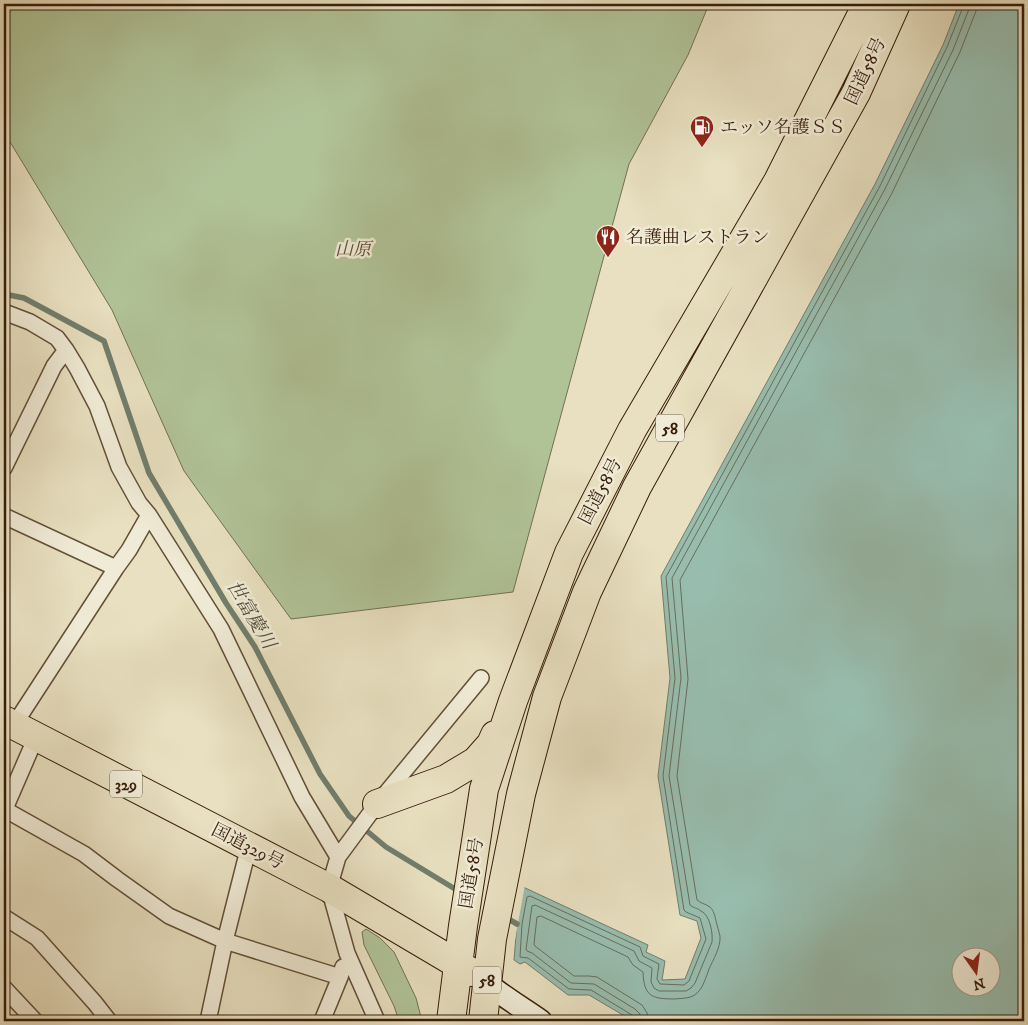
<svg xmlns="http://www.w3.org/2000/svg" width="1028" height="1025" font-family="'IM FELL DW Pica','Noto Serif JP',serif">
	<rect width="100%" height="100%" fill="#e8e0c0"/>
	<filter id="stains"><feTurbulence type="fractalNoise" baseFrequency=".004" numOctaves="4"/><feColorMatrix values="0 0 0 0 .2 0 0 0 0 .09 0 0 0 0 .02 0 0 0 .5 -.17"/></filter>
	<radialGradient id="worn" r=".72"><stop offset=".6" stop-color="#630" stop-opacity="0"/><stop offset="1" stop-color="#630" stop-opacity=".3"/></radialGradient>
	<!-- green -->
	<path fill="#b0c397" stroke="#747050" d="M4 4H709L688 55 629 164 513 592 291 619 184 471 112 310 4 132Z
		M366 929 380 938 394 952 416 998 422 1021H399L394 1006 364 945 362 932Z"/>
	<!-- water -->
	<path fill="#98bdae" stroke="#717d6c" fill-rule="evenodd" d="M959 4H1024V1021H633L589 995H568L525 962 520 964 514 960 517 924 523 887 648 945 646 952 665 961 662 980 685 979 701 938 697 921 680 915 658 776 670 678 661 576 875 184 943 45ZM960 958H990V988H960Z"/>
	<!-- pier -->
	<path fill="#e8e0c0" d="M522 885H525L513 951H512L515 923 521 887Z"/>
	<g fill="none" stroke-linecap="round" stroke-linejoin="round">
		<!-- shore -->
		<path stroke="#686d5c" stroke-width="1" d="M635 1021V1018L632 1015 591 990 569 989 528 958 520 957 522 924 527 897 530 896 640 947 643 956 659 964 657 979 660 984 684 985 689 981 706 939 700 918 686 912 684 910 663 776 675 678 666 577 880 186 947 47 963 7V4
			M641 1021 640 1014 635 1009 594 984 571 983 532 953 527 951 526 949 532 906 535 905 634 951 639 961 652 968 651 982 654 988 659 991H686L691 988 695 983 712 942C713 933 710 915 701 911 698 908 693 908 690 905L669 776 681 678 672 578 885 189 953 50 969 9V4
			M649 1021 647 1013 642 1005 597 977 589 976H574L535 946 534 944 537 917 541 916 628 957 633 965 643 972C644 996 651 999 675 999 683 998 691 999 697 993 703 988 706 977 709 969 713 960 721 947 720 936 719 931 717 926 716 921 715 916 714 911 710 907 706 904 700 903 697 900L677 776 688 679 680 580 892 193 960 52 976 11 977 4"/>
		<!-- stream -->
		<path stroke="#717d6c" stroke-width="5.5" d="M4 294 24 298 104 341 149 473 226 603 255 647 320 774 349 816 386 847 460 892
			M505 917 517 924"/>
		<!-- street casing -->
		<g stroke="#634e38" stroke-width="18">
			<path id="street" d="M4 312 30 322 57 338 66 350 77 368 97 406 119 467 139 503 149 515 221 629 302 797 338 857
				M4 468 54 366 66 350
				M4 516 116 568
				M14 725 116 568 129 550 149 515
				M4 809 84 854 117 879 169 916 225 941 340 977
				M4 811 36 737
				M4 917 37 938 95 1003 109 1021
				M4 988 35 1021
				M208 1021 225 941 249 846
				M322 1021 340 977 343 967
				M377 1021 347 953 329 888 338 857 377 804 481 678"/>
		</g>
		<!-- secondary casing -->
		<g stroke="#371d0a" stroke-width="24">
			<path id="secondary" d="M486 982C503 997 523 1008 541 1021"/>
		</g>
		<!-- highway casing -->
		<g stroke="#371d0a" stroke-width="30">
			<path id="highway" d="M4 720 329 888 471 972
				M377 804 446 779 476 761 491 744 495 735
				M451 1021 463 926 484 789 513 701 569 553 632 430 778 181 861 16 866 4
				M483 1021 492 939 521 794 547 697 587 592 637 487 856 93 896 4"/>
		</g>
		<!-- street -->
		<use href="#street" stroke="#f0ebd6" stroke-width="15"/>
		<!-- secondary -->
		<use href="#secondary" stroke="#f0ebd6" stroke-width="21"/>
		<!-- highway -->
		<use href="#highway" stroke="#e8e0c0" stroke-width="28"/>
	</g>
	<!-- icons -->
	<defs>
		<g id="fuel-pin" transform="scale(1.25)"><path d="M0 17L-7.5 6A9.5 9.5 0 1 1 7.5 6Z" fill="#8f2418" stroke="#f0ebd6"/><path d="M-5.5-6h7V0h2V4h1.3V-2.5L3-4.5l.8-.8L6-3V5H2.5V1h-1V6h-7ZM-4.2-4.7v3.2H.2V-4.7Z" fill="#fff"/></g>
		<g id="restaurant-pin" transform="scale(1.25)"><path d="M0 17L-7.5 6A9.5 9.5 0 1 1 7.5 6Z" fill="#8f2418" stroke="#f0ebd6"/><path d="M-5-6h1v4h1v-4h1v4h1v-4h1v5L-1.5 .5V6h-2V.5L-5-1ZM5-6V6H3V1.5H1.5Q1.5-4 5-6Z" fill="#fff"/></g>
	</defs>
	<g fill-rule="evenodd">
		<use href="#fuel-pin" x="702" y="127"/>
		<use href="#restaurant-pin" x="608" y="237"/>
	</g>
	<g text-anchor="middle" stroke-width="5" stroke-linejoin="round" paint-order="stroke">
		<!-- shield labels -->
		<g fill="#f0ebd6" stroke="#6e5b47" stroke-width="1">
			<rect x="656" y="414.5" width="28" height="27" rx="4"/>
			<rect x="110" y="770.5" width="32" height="27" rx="4"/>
			<rect x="473" y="966.5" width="28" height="27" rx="4"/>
		</g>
		<g font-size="16" font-weight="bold" fill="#371d0a">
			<text x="670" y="434">58</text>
			<text x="126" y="790">329</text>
			<text x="487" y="986">58</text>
		</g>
		<!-- street labels -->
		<g font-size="18" fill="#371d0a" stroke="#f0ebd6">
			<text transform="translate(865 71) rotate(-65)" y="6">国道58号</text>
			<text transform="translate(600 491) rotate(-63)" y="6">国道58号</text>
			<text transform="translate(248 846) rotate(27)" y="6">国道329号</text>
			<text transform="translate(471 873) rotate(-81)" y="6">国道58号</text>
		</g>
		<!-- poi labels -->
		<g font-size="18" fill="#371d0a" stroke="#f0ebd6" text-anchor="start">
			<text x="720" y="133">エッソ名護ＳＳ</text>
			<text x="626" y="243">名護曲レストラン</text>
		</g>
		<!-- park labels -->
		<g font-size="18" font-style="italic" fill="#5b4f34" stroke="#f0ebd6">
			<text x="353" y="255">山原</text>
		</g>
		<!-- water labels -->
		<g font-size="19" font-style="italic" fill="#544d3b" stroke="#f0ebd6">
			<text transform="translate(252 614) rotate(59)" y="7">世富慶川</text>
		</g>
	</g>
	<!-- margin -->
	<rect width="1028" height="1025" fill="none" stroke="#e8e0c0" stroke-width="20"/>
	<rect x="5" y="5" width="1018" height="1015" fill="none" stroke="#371d0a" stroke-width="2.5"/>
	<rect x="10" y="10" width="1008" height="1005" fill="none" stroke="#371d0a"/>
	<!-- north arrow -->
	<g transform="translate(976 972) rotate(166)"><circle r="24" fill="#f0ebd6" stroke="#a69984"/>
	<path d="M0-4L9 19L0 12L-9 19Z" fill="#8f2418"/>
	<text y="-8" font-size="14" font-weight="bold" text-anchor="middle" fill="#371d0a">N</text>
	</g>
	<rect width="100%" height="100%" filter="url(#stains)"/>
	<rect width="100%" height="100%" fill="url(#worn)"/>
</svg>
